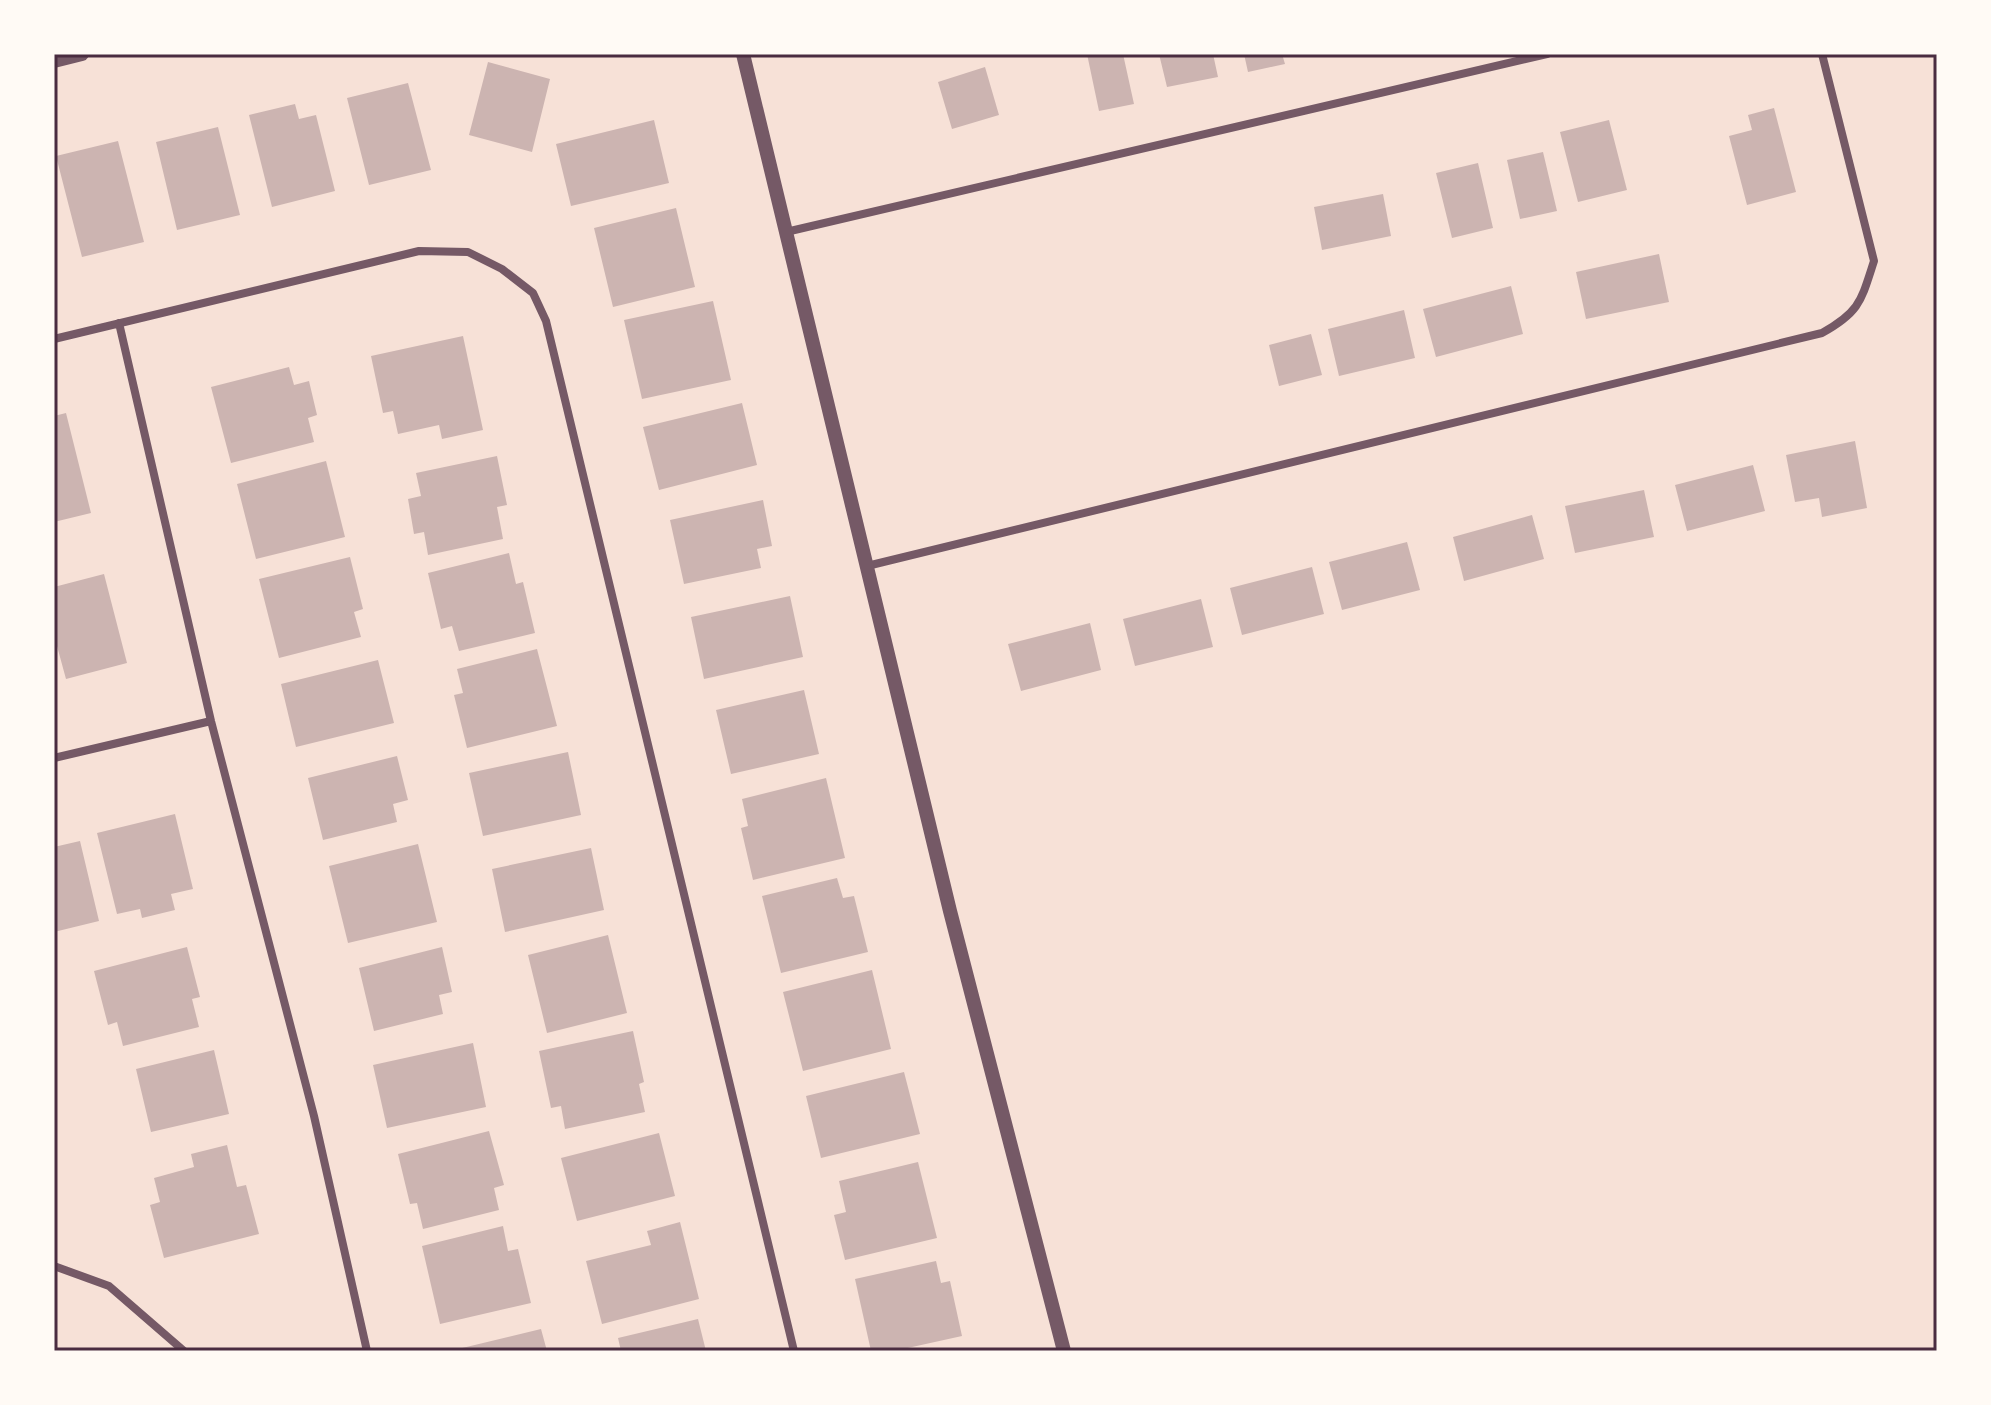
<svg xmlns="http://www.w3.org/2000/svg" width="1991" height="1405" font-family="Karla,sans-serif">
	<rect width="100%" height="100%" fill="#f7e1d7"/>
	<!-- building -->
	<path fill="#ccb4b1" d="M1087 54H1123L1134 104 1099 111Z
		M1159 54H1213L1218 77 1167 87Z
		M1244 54H1282L1285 64 1248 72Z
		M488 62 550 79 532 152 469 135Z
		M985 67 999 115 952 129 938 82Z
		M408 83 431 170 369 185 347 98Z
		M295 104 299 119 316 115 335 191 272 207 249 115Z
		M1774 108 1796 192 1747 205 1729 136 1752 130 1748 115Z
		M654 120 669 183 571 206 556 144Z
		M1609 120 1627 190 1578 202 1560 132Z
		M218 127 240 215 177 230 156 142Z
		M118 141 144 242 82 257 56 156Z
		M1543 152 1557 211 1520 219 1507 160Z
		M1478 163 1493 228 1452 238 1436 173Z
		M1383 194 1391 236 1322 250 1314 207Z
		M676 208 695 287 613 307 594 228Z
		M1659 254 1669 302 1586 319 1576 272Z
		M1511 286 1523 334 1436 357 1423 309Z
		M713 301 731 380 642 399 624 320Z
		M1404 310 1415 358 1339 376 1328 329Z
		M1311 334 1322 375 1279 386 1269 345Z
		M463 336 483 430 442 439 439 425 398 434 393 411 383 413 371 356Z
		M289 367 294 385 309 381 317 415 308 418 314 442 231 463 211 387Z
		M742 403 757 465 659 490 643 427Z
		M66 413 91 513 54 522V416Z
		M1855 441 1867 508 1822 517 1819 498 1795 502 1786 455Z
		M497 456 507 505 497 507 503 539 428 555 424 532 414 534 408 499 421 496 416 473Z
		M326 461 345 537 256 559 237 484Z
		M1753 465 1765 511 1687 531 1675 485Z
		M1644 490 1654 537 1575 553 1565 506Z
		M763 500 772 546 757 549 761 568 684 584 670 520Z
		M1532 515 1544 559 1464 581 1453 537Z
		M1407 542 1420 590 1342 610 1329 562Z
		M509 553 516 584 523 582 535 633 459 651 452 626 441 629 428 573Z
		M350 557 363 609 354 612 361 637 279 658 259 579Z
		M1312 567 1324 614 1242 635 1230 588Z
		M104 574 127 663 66 679 54 635V587Z
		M790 596 803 657 704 679 691 617Z
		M1201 599 1213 647 1135 666 1123 619Z
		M1090 623 1101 670 1021 691 1008 644Z
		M537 649 557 726 467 748 454 695 463 693 457 669Z
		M378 660 394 723 296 747 281 684Z
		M804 690 819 754 731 774 716 710Z
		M568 752 581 815 483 836 469 773Z
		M397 756 408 800 393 804 397 822 323 840 308 778Z
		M826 778 845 858 753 880 741 828 748 826 742 799Z
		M175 814 193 889 171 894 175 910 142 918 140 909 117 914 97 833Z
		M80 841 99 921 54 932V847Z
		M418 844 437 922 348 943 329 866Z
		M591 848 604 910 505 932 492 869Z
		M837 878 843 898 854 896 868 952 781 973 762 896Z
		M608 935 627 1013 547 1033 528 955Z
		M187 947 200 997 192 999 199 1027 123 1046 117 1022 108 1025 94 971Z
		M442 947 452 992 439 995 443 1014 374 1031 359 968Z
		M872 970 891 1049 803 1071 783 992Z
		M633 1031 644 1082 639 1084 645 1112 565 1129 561 1106 551 1108 539 1051Z
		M473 1043 486 1107 387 1128 373 1065Z
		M214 1050 229 1114 151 1132 136 1069Z
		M904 1072 920 1134 821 1158 806 1096Z
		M489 1131 504 1185 494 1188 499 1210 423 1229 417 1203 410 1204 398 1154Z
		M659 1133 675 1196 577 1221 561 1158Z
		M227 1145 237 1187 246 1185 259 1234 164 1258 150 1205 160 1202 154 1178 194 1167 191 1154Z
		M918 1162 937 1238 845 1260 834 1215 846 1212 839 1181Z
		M680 1222 699 1299 602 1324 586 1261 651 1245 647 1231Z
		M503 1226 508 1251 518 1249 531 1303 440 1324 422 1246Z
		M936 1261 941 1283 950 1281 962 1336 894 1351H871L855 1279Z
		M698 1319 706 1351H621L618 1338Z
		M541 1329 547 1351H454V1350Z"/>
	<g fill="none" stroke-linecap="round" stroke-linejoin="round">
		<!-- minor -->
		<path stroke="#755966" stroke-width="8" d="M786 232 1547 54
			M119 323 211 721 314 1116 367 1351
			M54 339 419 251 468 252 502 269 533 293 546 321 794 1351
			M867 566 1822 333C1860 312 1861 301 1874 261L1822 54
			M54 758 211 721
			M54 1266 109 1286 184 1351"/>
		<!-- tertiary -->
		<path stroke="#755966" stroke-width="14" d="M743 54 950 911 1064 1351
			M54 61 82 54"/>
	</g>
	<!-- border -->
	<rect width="1991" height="1405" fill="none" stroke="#fffaf5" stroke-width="112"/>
	<rect x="56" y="56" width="1879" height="1293" fill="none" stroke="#4a2c40" stroke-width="3"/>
</svg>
